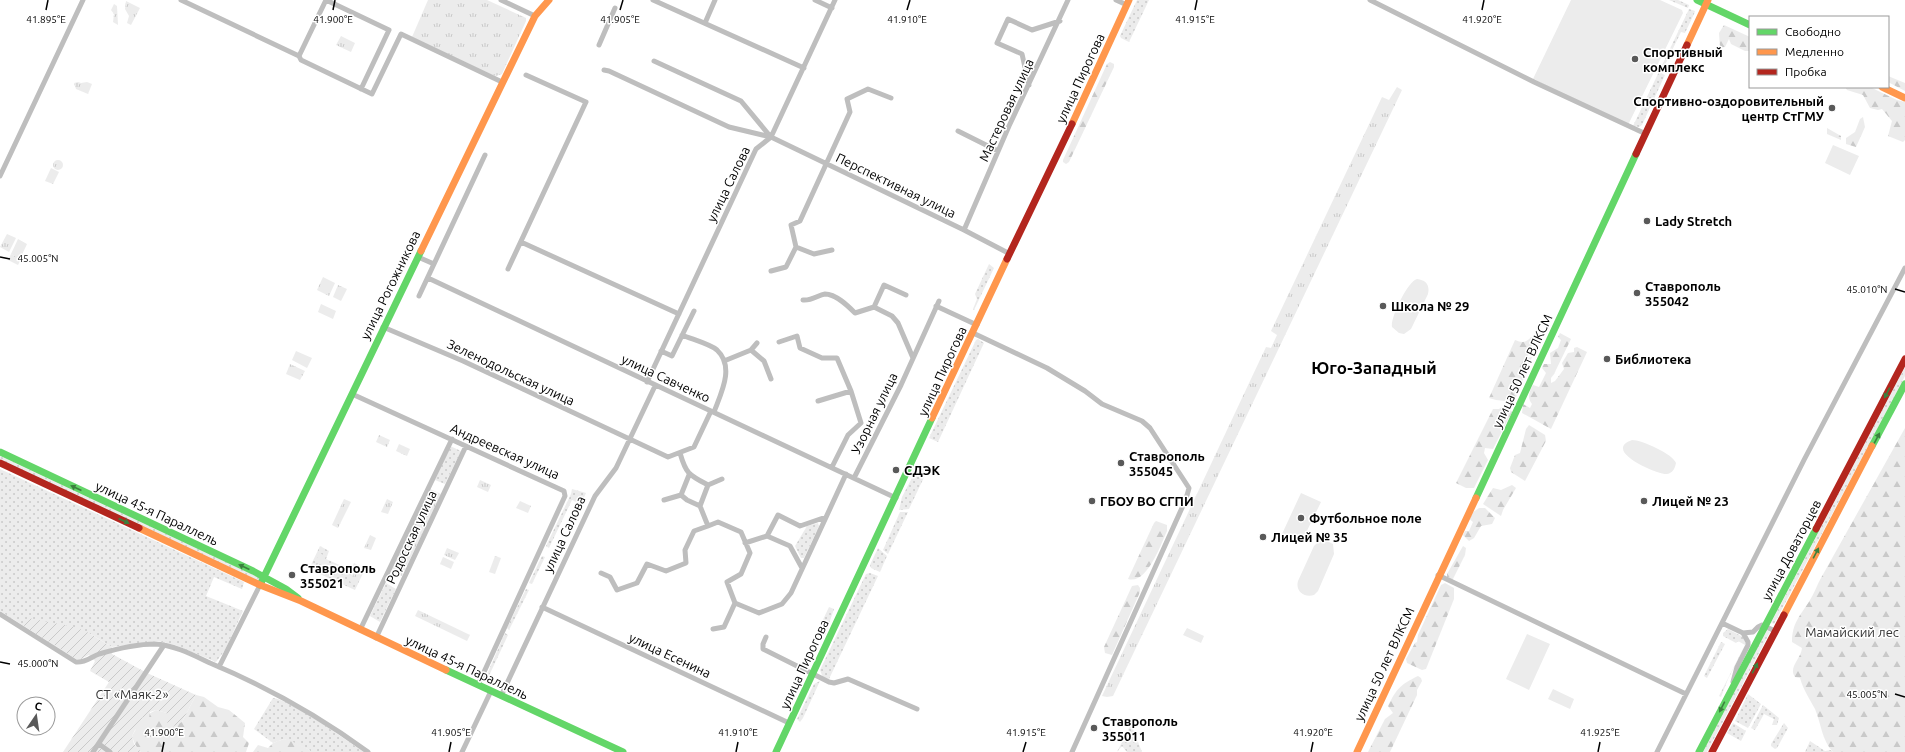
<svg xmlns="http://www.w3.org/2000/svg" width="1905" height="752" font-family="Ubuntu,sans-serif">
	<defs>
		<pattern id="grass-dots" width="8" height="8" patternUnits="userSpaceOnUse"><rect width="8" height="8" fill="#ececec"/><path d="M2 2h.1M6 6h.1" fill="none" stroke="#c9c9c9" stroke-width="1.8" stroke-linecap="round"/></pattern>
		<pattern id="forest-firs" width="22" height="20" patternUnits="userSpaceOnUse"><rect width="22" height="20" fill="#ececec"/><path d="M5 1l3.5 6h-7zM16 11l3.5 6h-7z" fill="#c9c9c9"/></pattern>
		<pattern id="park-tufts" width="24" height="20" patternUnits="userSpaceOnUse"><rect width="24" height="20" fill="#ececec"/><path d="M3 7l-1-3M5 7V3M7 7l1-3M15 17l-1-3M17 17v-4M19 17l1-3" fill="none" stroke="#c9c9c9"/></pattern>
		<pattern id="garden-furrows" width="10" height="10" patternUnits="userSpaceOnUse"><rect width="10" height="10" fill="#ececec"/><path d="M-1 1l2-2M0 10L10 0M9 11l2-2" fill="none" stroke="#c9c9c9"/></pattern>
	</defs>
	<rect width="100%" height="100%" fill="#fff"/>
	<!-- grass -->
	<path fill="url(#grass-dots)" d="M1137 0H1149L1129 42 1121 38 1120 36Z
		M1669 0H1678L1689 5 1688 8Z
		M1689 9 1695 11 1694 14 1685 33 1681 32 1661 73 1665 75 1642 125 1639 127 1633 126Z
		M989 264 994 268 974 310 973 309 977 299 975 294Z
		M978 339 984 343 938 442 929 438 976 340Z
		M1905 367V376L1774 624 1771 623Z
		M450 446 461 451 445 484 435 480Z
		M0 456 260 578 258 581 0 461Z
		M0 469 244 582 242 589 214 577 206 596 243 611 225 650 216 662 175 645 158 641 112 647 87 632 24 626 0 611Z
		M919 469 927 471 909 509 899 510 902 497 916 470Z
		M572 489 586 493 581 504 572 500 549 548 546 546 571 494Z
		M900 512H908L888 554 883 550Z
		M818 523 819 526 804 558H801L795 546 807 526Z
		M320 546 329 551 326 559 351 570 354 563 365 569 355 590 309 569Z
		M878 548 887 556 880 572 871 568 870 565Z
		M542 556 545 557 532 584 529 583Z
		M870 573 878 576 829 679 823 678 820 670 866 574Z
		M386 583 396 589 380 622 370 616Z
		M526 589 529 590 509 630 507 628Z
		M829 607 834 609 825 635 820 634V626Z
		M1728 629 1743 637 1746 644 1728 679 1721 697 1719 696 1745 645 1738 641 1736 643 1723 636V633Z
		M1766 630 1770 632 1707 752H1703Z
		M505 633 508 635 487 680 485 679Z
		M1721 642 1725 644 1707 678 1704 676Z
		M820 681 803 718 800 722 797 719 814 684Z
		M1748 694 1761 704 1748 728 1735 721Z
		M273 698C292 700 345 740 364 752H310V750L284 739 273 743 254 729Z
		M1763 705 1779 718 1777 725H1772L1774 719 1764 714 1755 730 1751 728Z
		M1733 723 1746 731 1741 741 1727 733Z
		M1784 723 1788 728 1777 748 1775 749 1771 746V744Z
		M1131 724 1142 752H1127L1122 746 1117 752Z
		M1810 741 1825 751 1831 750 1833 752H1805Z"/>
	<!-- forest -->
	<path fill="url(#forest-firs)" d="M1724 25 1750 37V51H1745L1731 44 1729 39 1725 47 1720 48 1719 33Z
		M1110 62 1114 64V67L1069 162 1066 164 1063 162V160L1107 64Z
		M1888 76 1905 83V91L1888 82Z
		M1845 87H1870L1897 100 1905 102V140L1903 142 1888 136 1892 121 1882 109 1878 110 1870 108 1863 95 1847 90Z
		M1863 117 1865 127 1856 147 1846 144V138L1855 132 1860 119Z
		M1827 128 1841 136V140L1827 134Z
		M1560 333 1571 339 1554 374 1551 378V383L1555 381 1564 369 1562 363 1568 353 1574 352V348L1577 347 1587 352 1551 429 1522 413 1523 404 1530 408 1532 404C1527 398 1529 392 1533 385L1539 387 1546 373 1542 368 1544 364H1551L1550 353 1558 348 1561 340 1558 337Z
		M1531 337 1535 339 1527 358 1532 357 1514 402 1496 400 1489 398 1515 340C1522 343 1526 343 1531 337Z
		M1502 407H1509L1512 412 1493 449 1485 448 1484 453 1488 460 1474 488H1466L1456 483 1493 409H1499Z
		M1529 425 1545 435 1546 441 1525 481 1511 472 1510 468 1515 455 1520 453 1526 429Z
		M1905 428V752H1833C1822 741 1821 723 1815 709 1809 698 1803 689 1800 678L1795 677C1788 667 1801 659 1802 648L1792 642C1792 623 1800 616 1810 600 1814 594 1817 585 1821 578Z
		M1512 485 1516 488 1503 510 1501 516 1483 504 1493 488 1501 490Z
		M1479 508H1485L1495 518 1492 524 1481 526 1474 538 1469 541 1463 535 1465 531H1469L1473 522 1468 518 1469 515Z
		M1156 521 1167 525V531C1161 544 1147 585 1128 579L1154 523Z
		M1463 546 1466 548 1465 555 1452 581 1447 577V574Z
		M1445 583 1454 588V599L1426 669 1422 670 1407 663 1406 659 1415 643 1417 642 1418 635 1441 585Z
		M1138 585 1140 588V592L1112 655 1105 653 1104 647 1132 586Z
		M1418 676 1421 678 1422 681 1417 690V695L1390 752H1368L1385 719 1393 713 1388 706C1397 688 1400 685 1418 676Z
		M196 695 204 697 218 707 229 710 245 723 243 737 249 743 246 752H141C136 747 134 743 132 736L143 717 156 710 167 713 182 722Z
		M284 739 291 741 310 750V752H253L258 745 268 748 273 743Z"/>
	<!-- park -->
	<path fill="url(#park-tufts)" d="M428 0H487L526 18V21L502 74 496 76 490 74 412 37Z
		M126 1 140 8 131 25 127 23 129 16 125 9Z
		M114 4 117 6 118 25 113 22 114 14 111 10Z
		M341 36 355 43 351 52 336 45Z
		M78 82 81 83 87 82 92 84 88 94 76 89 74 83Z
		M1397 87 1402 90 1113 696 1107 697 1102 696 1266 347 1271 348 1277 335 1271 331 1382 97 1389 100Z
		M53 165a5 5 0 1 1 10 0a5 5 0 1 1-10 0Z
		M51 168 59 172 53 184 45 181Z
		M7 234 16 238 9 252 0 247Z
		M11 254 21 259 18 265 8 260Z
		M323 277 335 283 329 296 317 290Z
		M338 285 347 289 341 301 333 297Z
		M290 364 305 371 300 380 286 374Z
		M379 435 390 440 387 447 376 442Z
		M399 444 410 449 407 456 396 451Z
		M480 480 491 485 488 492 477 487Z
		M430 489 441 494 402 576 391 571Z
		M344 499 351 502 338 528 332 525Z
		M387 499 393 502 388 514 381 512Z
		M520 501 531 506 528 513 516 508Z
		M370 535 376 538 371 550 364 548Z
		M447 548 459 553 455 560 444 555Z
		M319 553 326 556 320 569 314 566Z
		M495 556 501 558 495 574 489 572Z
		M443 557 454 562 451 569 440 564Z
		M356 569 362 572 357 585 350 582Z
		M418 610 470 635 467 641 415 616Z"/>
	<!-- garden -->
	<path fill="url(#garden-furrows)" d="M28 618 75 627 87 632 112 647V654L147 673 196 695 182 722 172 727 164 719 167 713 156 710 150 712 149 718 143 717 141 721V727L135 730 132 736 134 744 141 752H63L109 682 90 671 95 661 89 655 81 659H76L24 626Z"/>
	<!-- pitch -->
	<path fill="#ececec" d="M1571 0H1660L1682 10 1683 13 1628 125 1533 79Z
		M1833 145 1859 156 1850 175 1825 163Z
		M18 239 27 244 20 259 11 254Z
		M1417 279C1426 280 1430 285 1428 294L1411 329 1404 334 1399 333 1392 327C1390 318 1408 281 1417 279Z
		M321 304 336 311 333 319 318 312Z
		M296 351 312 358 307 368 292 360Z
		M1632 440C1642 440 1673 454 1676 463 1675 468 1673 473 1667 474 1659 475 1601 451 1632 440Z
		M1301 493 1321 502 1301 543 1282 534Z
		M1320 540H1325L1333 544 1334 554 1318 591 1314 595C1305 598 1295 592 1298 581L1314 546Z
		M407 542 415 546 408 559 401 555Z
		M1187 628 1204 636 1201 643 1183 635Z
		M1527 634 1550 644 1529 690 1506 679Z
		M1553 689 1574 699 1570 709 1548 699Z"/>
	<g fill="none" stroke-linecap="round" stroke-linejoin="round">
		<!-- street -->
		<path stroke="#bebebe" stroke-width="5" d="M181 0 299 56
			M501 0 535 16
			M653 0 804 68
			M815 0 832 8
			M1116 0 1127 5
			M1370 0 1534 82 1646 134
			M705 23 715 0
			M599 45 615 8
			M654 61 741 101 770 136
			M604 70 609 71 729 127 771 137 964 230 1010 254
			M1029 85 1022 54 997 43 1008 19 1032 30 1060 21
			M361 89 389 30 326 0 299 56 301 60 372 94 401 34 502 82
			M958 131 998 151
			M0 176 83 0
			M964 230 1009 126 1068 0
			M521 242 679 314
			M796 247 791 225 800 221 850 112 847 99 868 89 891 98
			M796 247 814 254 832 250
			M418 257 434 264
			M508 269 586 102 526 75
			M771 271 786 267 796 247
			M428 278 896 498
			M419 296 485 155
			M803 300C812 301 818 295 825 294 836 294 848 306 855 313L874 307 892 316 898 323 913 358
			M936 306 977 325
			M874 307 884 285 906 295
			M383 327 463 361 668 457 694 447 711 411
			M973 333 1047 368 1085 391 1102 404 1142 421 1150 428 1189 488 1186 499 1072 752
			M682 335C691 339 710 344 717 350 735 367 721 393 714 412
			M779 342 797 336 800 348 822 358H837L851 391 861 423 848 435 832 467
			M751 350 764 361 771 379
			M661 351 672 356 694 311
			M724 361 751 350 757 343
			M647 382 756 149 771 137 835 0
			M352 394 564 491 565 496 478 685
			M818 401 851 391
			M680 453C686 474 689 475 708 485L722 479
			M854 478 901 385 939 301
			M681 495 687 500 700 506
			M664 500 681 495 689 475
			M708 526 718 522 741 532 750 553 741 574 727 582 735 603 724 627 713 629
			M767 536 778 515 800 526 826 517
			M745 543 767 536 790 546 802 568
			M601 573 610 577 617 590 637 583 647 564 666 571 686 563 685 550 694 531 708 526 700 506 708 485
			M1438 575 1686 694
			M735 603 759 613 782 604 791 593 846 474
			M542 607 789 723
			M0 614 76 662C85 663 91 657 99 654 116 649 137 644 155 644 174 645 193 655 210 663 265 686 319 716 368 752
			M1722 623 1743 633 1753 632 1758 627 1762 625 1775 631
			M360 630 452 439
			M766 637 763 644V649L829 682 834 683 848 679 917 709
			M376 638 466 446
			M219 667 260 585
			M1733 682 1737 667 1748 645V642L1743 633
			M501 696 595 496 616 468 655 386
			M99 744 110 752
			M93 752 164 645
			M462 752 491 691
			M1657 752 1804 460 1905 268"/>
		<!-- fast -->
		<path stroke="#63d668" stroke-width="7" d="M1697 0 1750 25
			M1872 446 1905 384
			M0 452 253 571 286 589 298 598
			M1476 498 1636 154
			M260 585 421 251
			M446 670 623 752
			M776 752 932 418
			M1699 752 1816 529"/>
		<!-- slow -->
		<path stroke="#ff974d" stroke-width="7" d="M1687 45 1708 0
			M1882 87 1905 98
			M1072 124 1129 0
			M421 251 535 16 549 0
			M932 418 1007 259
			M139 528 260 585 301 601 446 670
			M1784 615 1872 446
			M1357 752 1476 498"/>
		<!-- jam -->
		<path stroke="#b3261e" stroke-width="7" d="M1636 154 1687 45
			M1007 259 1072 124
			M0 463 139 528
			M1816 529 1905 359
			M1712 752 1784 615"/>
	</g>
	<!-- one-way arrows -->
	<defs><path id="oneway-solid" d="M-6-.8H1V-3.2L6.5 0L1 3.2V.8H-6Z"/></defs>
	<g fill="#3b803e">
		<use href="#oneway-solid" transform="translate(1887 393) rotate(118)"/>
		<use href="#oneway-solid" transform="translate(1877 438) rotate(-62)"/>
		<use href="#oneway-solid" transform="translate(76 488) rotate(-155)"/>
		<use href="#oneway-solid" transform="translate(124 521) rotate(25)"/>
		<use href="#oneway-solid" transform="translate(1816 553) rotate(-62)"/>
		<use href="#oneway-solid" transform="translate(244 567) rotate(-155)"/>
		<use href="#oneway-solid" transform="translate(1755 668) rotate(-63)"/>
		<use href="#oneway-solid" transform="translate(1722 707) rotate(117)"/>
	</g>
	<!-- ticks -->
	<path fill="none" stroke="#000" stroke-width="1.5" d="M46 10 48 0M333 10 335 0M620 10 623 0M907 10 910 0M1195 10 1197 0M1482 10 1484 0M0 257 10 259M1895 289 1905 292M0 662 10 664M1895 694 1905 697M162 752 164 742M449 752 451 742M736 752 738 742M1023 752 1026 742M1311 752 1313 742M1598 752 1600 742"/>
	<!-- markers -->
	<g fill="#595959" stroke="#fff" stroke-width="1.5">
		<circle cx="1635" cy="59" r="4"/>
		<circle cx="1832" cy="108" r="4"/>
		<circle cx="1647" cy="221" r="4"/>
		<circle cx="1637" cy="293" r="4"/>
		<circle cx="1383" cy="306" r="4"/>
		<circle cx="1607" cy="359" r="4"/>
		<circle cx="1121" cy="463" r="4"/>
		<circle cx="896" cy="470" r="4"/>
		<circle cx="1092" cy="501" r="4"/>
		<circle cx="1644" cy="501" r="4"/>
		<circle cx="1301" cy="518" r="4"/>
		<circle cx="1263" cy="537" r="4"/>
		<circle cx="292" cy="575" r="4"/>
		<circle cx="1094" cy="728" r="4"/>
	</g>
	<g text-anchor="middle" stroke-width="3" stroke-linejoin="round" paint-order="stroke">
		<!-- poi labels -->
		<g font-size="13" font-weight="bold" fill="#000" stroke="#fff" text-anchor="start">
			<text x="1643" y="57">Спортивный<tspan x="1643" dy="15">комплекс</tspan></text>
			<text x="1824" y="106" text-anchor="end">Спортивно-оздоровительный<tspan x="1824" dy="15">центр СтГМУ</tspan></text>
			<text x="1655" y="226">Lady Stretch</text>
			<text x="1645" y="291">Ставрополь<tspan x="1645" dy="15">355042</tspan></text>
			<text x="1391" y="311">Школа № 29</text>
			<text x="1615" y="364">Библиотека</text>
			<text x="1129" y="461">Ставрополь<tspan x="1129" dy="15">355045</tspan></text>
			<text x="904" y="475">СДЭК</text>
			<text x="1100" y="506">ГБОУ ВО СГПИ</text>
			<text x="1652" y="506">Лицей № 23</text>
			<text x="1309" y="523">Футбольное поле</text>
			<text x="1271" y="542">Лицей № 35</text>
			<text x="300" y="573">Ставрополь<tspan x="300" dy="15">355021</tspan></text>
			<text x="1102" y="726">Ставрополь<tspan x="1102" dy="15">355011</tspan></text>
		</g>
		<!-- street labels -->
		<g font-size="13" fill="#000" stroke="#fff">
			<text transform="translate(1080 78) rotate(-65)" y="5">улица Пирогова</text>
			<text transform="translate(1006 110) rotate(-65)" y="5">Мастеровая улица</text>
			<text transform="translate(728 184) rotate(-64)" y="5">улица Салова</text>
			<text transform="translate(896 185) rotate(26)" y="5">Перспективная улица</text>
			<text transform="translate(390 285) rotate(-64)" y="5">улица Рогожникова</text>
			<text transform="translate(942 371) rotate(-65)" y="5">улица Пирогова</text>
			<text transform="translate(1522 371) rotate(-65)" y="5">улица 50 лет ВЛКСМ</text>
			<text transform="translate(511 372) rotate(25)" y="5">Зеленодольская улица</text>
			<text transform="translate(666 378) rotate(25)" y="5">улица Савченко</text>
			<text transform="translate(874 413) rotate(-64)" y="5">Узорная улица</text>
			<text transform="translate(505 451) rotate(24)" y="5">Андреевская улица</text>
			<text transform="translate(157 513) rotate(25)" y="5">улица 45-я Параллель</text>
			<text transform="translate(564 534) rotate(-65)" y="5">улица Салова</text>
			<text transform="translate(411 537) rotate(-65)" y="5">Родосская улица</text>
			<text transform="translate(1791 550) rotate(-62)" y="5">улица Доваторцев</text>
			<text transform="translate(670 655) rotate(25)" y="5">улица Есенина</text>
			<text transform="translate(804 664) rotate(-65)" y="5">улица Пирогова</text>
			<text transform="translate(1384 664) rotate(-65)" y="5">улица 50 лет ВЛКСМ</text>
			<text transform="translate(467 667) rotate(25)" y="5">улица 45-я Параллель</text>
		</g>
		<!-- park labels -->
		<g font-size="13" fill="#333" stroke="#fff">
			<text x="1852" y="637">Мамайский лес</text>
			<text x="132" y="699">СТ «Маяк-2»</text>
		</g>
		<!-- district labels -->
		<g font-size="17" font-weight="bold" fill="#000" stroke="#fff">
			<text x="1374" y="374">Юго-Западный</text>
		</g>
	</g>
	<g font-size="10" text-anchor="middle" fill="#000" stroke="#fff" stroke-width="3" stroke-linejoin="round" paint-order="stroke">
		<text x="46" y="23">41.895°E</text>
		<text x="333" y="23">41.900°E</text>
		<text x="620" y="23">41.905°E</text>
		<text x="907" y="23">41.910°E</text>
		<text x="1195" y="23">41.915°E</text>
		<text x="1482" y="23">41.920°E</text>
		<text x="38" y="262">45.005°N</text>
		<text x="1867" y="293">45.010°N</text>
		<text x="38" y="667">45.000°N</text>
		<text x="1867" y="698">45.005°N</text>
		<text x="164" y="736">41.900°E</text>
		<text x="451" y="736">41.905°E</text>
		<text x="738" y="736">41.910°E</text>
		<text x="1026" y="736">41.915°E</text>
		<text x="1313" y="736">41.920°E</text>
		<text x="1600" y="736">41.925°E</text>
	</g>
	<!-- legend -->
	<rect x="1749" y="16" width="140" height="72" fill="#ffffff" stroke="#999999"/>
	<rect x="1757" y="29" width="20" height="6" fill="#63d668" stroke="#999999"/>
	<text x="1785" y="36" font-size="12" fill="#000000">Свободно</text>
	<rect x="1757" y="49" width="20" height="6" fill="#ff974d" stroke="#999999"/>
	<text x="1785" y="56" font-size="12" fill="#000000">Медленно</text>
	<rect x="1757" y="69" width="20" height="6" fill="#b3261e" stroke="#999999"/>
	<text x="1785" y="76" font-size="12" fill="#000000">Пробка</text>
	<!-- north arrow -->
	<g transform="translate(36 716) rotate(13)"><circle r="19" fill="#ffffff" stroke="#999999"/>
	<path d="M0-3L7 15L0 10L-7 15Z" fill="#595959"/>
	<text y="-6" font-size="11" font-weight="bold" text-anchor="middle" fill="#000000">С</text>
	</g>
</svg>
